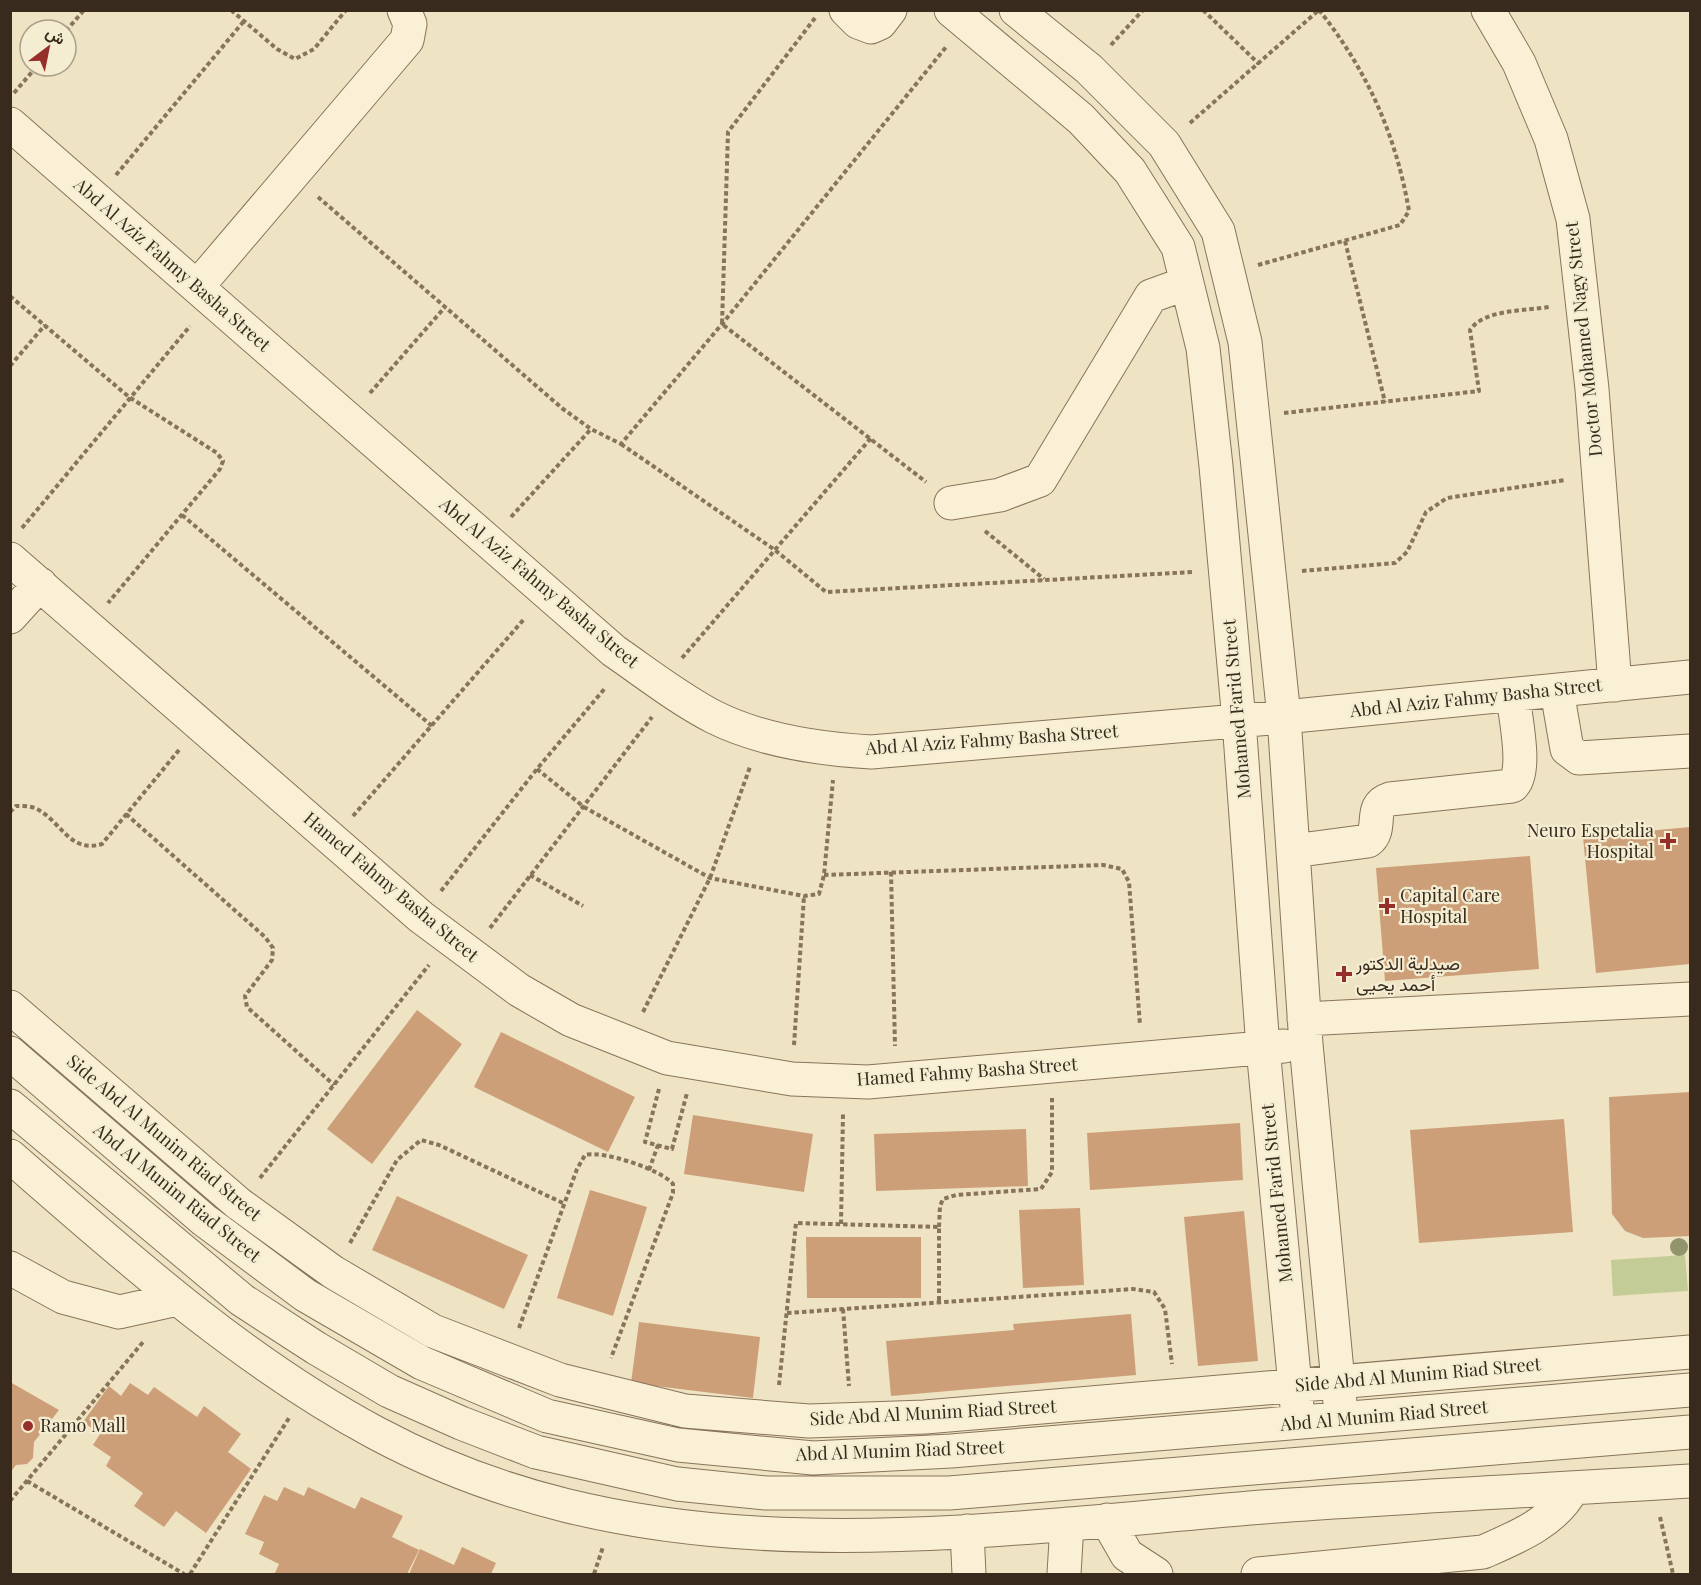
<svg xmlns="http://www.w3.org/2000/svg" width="1701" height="1585" font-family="'Playfair Display',Vazirmatn,serif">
	<rect width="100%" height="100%" fill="#eee3c3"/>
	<!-- green -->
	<path fill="#c3cc97" d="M1685 1255 1688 1291 1613 1296 1611 1260Z"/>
	<!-- building -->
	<path fill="#cc9f79" d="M1690 827V964L1596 973 1583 837Z
		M1530 856 1539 969 1385 981 1376 868Z
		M417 1010 462 1044 372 1164 327 1129Z
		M501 1032 635 1097 608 1152 474 1087Z
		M1690 1092V1236L1643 1238 1625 1231 1612 1214 1609 1097Z
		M693 1115 813 1134 804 1192 684 1174Z
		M1564 1119 1573 1232 1419 1243 1410 1130Z
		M1240 1123 1243 1180 1090 1190 1087 1133Z
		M1026 1129 1028 1186 876 1191 874 1134Z
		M590 1190 647 1207 613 1316 557 1298Z
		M397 1196 528 1255 504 1309 372 1250Z
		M1080 1208 1084 1285 1023 1288 1019 1210Z
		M1244 1211 1258 1361 1198 1366 1184 1217Z
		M806 1237H921V1298H807Z
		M1131 1314 1136 1375 891 1396 886 1341 1014 1330 1013 1324Z
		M639 1322 760 1337 753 1398 631 1383Z
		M10 1382 59 1410 34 1442 33 1458 27 1464 16 1465 10 1473Z
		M130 1383 148 1395 154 1387 197 1417 204 1406 241 1434 228 1452 251 1469 206 1533 176 1511 164 1527 134 1506 143 1493 106 1466 111 1457 93 1445 100 1434 83 1422 109 1386 121 1396Z
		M284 1487 304 1496 308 1487 355 1509 361 1497 403 1516 392 1537 419 1550 407 1574 275 1573 279 1564 259 1554 264 1542 245 1534 264 1495 277 1501Z
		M462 1547 496 1563 491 1574H409L420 1549 454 1565Z"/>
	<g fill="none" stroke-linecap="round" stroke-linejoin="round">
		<!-- minor casing -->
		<g stroke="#88745a" stroke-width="35">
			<path id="minor" d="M846 10 858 22 871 27 880 23 890 10
				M951 10 1081 119 1130 171 1178 247 1203 348 1216 466 1239 721 1263 1048 1297 1407
				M1016 10 1089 69 1164 144 1218 231 1245 342 1284 717 1306 1044 1340 1403
				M1488 10 1519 63 1551 139 1573 219 1592 389 1615 685
				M10 124 614 651C646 673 679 699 714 717 762 741 818 749 871 752L1284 717 1690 677
				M197 287 407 40 410 24 404 10
				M951 503 1000 495 1040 480 1151 296 1187 283
				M10 559 421 917 519 990 571 1020 667 1058 792 1079 868 1082 1284 1046
				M10 617 40 584
				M1557 691 1567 749 1579 758 1690 751
				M1293 851 1368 841C1384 829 1367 806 1390 799L1512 786C1528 774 1515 716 1513 696
				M10 1007 239 1204 333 1272 433 1331 560 1380 685 1411 809 1421 925 1417 1690 1352
				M1304 1019 1690 999
				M10 1053 204 1220 305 1295 422 1363 547 1416 678 1445 813 1458 951 1451 1690 1390
				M10 1106 242 1300 316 1348 389 1391 461 1423 536 1452 677 1484 766 1493H949L1690 1432
				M10 1156C126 1257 240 1360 376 1433 650 1580 954 1533 1250 1508 1397 1497 1544 1490 1690 1481
				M10 1268 63 1297 119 1312 178 1299
				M1107 1520 1127 1555 1156 1574
				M967 1531 969 1574
				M1064 1574 1067 1524
				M1258 1574 1483 1552C1515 1538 1555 1522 1572 1489"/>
		</g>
		<!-- path -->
		<path stroke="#88745a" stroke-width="4" stroke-dasharray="4.5 3" stroke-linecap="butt" d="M231 10 277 49 295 59 314 49 346 10
			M1203 10 1259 64
			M815 18 728 132 722 324 926 482
			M66 31 84 10
			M1111 45 1143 10
			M14 93 37 66
			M1190 123 1319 10
			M116 175 244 21
			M318 197 563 409 591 429 621 444 722 324 946 47
			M1345 241 1385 402
			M1258 265 1400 225 1409 211C1396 135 1367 70 1319 10
			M10 296 129 397 217 453 223 461 220 469 108 603
			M10 366 45 325
			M370 393 445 307
			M1284 413 1479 391 1470 330C1484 309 1526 311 1549 307
			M621 444 775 550 826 592 1193 572
			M182 515 432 726
			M511 517 591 429
			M22 528 190 326
			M985 531 1044 579
			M1302 571 1395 563 1407 552 1426 512 1447 498 1565 480
			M682 658 871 438
			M537 769 584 807 710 878 804 896 819 894 824 875 833 780
			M10 812 16 806C22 806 30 806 35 808 61 820 69 854 102 844L179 750
			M126 814 265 937 273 948 272 960 245 996 247 1007 334 1085
			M353 816 525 618
			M891 872 895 1046
			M530 875 583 906
			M824 875 1103 865 1122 869 1129 882 1140 1025
			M441 891 537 769 606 687
			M490 928 652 717
			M643 1012 710 878 750 767
			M794 1045 804 896
			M659 1089 645 1142 672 1149 687 1093
			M649 1170 658 1145
			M260 1178 429 965
			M841 1224 843 1114
			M939 1227 940 1206 943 1199 956 1195 1041 1189 1052 1172V1098
			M350 1243 397 1160 421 1140 439 1145 565 1204
			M843 1309 849 1386
			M787 1313 1133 1289 1154 1292 1165 1309 1172 1364
			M519 1328 577 1169 585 1155C603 1150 662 1170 673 1184V1193L611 1358
			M779 1385 796 1223 939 1227V1303
			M27 1481 184 1574
			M10 1501 143 1342
			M1660 1517 1673 1574
			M190 1574 289 1418
			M594 1574 603 1547"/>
		<!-- minor -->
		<use href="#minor" stroke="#f9f0d6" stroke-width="33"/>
	</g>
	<!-- trees -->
	<circle fill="#92946c" cx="1679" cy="1247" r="9"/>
	<!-- markers -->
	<g fill="#962e2a" stroke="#f5edd2" stroke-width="2">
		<path d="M1665 832h6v6h6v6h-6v6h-6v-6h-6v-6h6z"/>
		<path d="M1384 897h6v6h6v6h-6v6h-6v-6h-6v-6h6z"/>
		<path d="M1341 965h6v6h6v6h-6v6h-6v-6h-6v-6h6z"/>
		<circle cx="28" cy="1426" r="6"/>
	</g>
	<g text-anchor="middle" stroke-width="4.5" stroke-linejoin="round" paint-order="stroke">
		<!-- street labels -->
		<g font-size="18" fill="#382b1e" stroke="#f5edd2">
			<text transform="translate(172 265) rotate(41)" y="6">Abd Al Aziz Fahmy Basha Street</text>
			<text transform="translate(1584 339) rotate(-96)" y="6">Doctor Mohamed Nagy Street</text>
			<text transform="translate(539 583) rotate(40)" y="6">Abd Al Aziz Fahmy Basha Street</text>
			<text transform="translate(1476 698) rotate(-6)" y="6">Abd Al Aziz Fahmy Basha Street</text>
			<text transform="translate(1237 709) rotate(-95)" y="6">Mohamed Farid Street</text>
			<text transform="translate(992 740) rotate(-4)" y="6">Abd Al Aziz Fahmy Basha Street</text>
			<text transform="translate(391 887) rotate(40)" y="6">Hamed Fahmy Basha Street</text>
			<text transform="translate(967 1072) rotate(-4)" y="6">Hamed Fahmy Basha Street</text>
			<text transform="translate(164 1138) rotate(40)" y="6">Side Abd Al Munim Riad Street</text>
			<text transform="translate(177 1193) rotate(39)" y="6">Abd Al Munim Riad Street</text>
			<text transform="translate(1277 1193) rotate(-96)" y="6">Mohamed Farid Street</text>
			<text transform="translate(1418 1375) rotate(-5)" y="6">Side Abd Al Munim Riad Street</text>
			<text transform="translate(933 1413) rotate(-3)" y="6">Side Abd Al Munim Riad Street</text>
			<text transform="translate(1384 1416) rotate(-5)" y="6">Abd Al Munim Riad Street</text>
			<text transform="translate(900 1451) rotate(-2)" y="6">Abd Al Munim Riad Street</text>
		</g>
		<!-- poi labels -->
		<g font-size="18" fill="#382b1e" stroke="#f5edd2" text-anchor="start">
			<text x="1654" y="837" text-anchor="end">Neuro Espetalia<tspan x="1654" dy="21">Hospital</tspan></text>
			<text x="1400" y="902">Capital Care<tspan x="1400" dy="21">Hospital</tspan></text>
			<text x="1356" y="970">صيدلية الدكتور<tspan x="1356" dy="21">أحمد يحيى</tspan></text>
			<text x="40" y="1432">Ramo Mall</text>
		</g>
	</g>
	<!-- border -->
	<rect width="1701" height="1585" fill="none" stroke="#382b1e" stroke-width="24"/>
	<!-- north arrow -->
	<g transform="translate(48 48) rotate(32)"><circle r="28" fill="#f5edd2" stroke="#a99f8a" stroke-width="1.5"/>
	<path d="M0-4.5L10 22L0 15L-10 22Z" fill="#962e2a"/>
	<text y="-9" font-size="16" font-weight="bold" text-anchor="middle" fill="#382b1e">ش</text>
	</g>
</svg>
